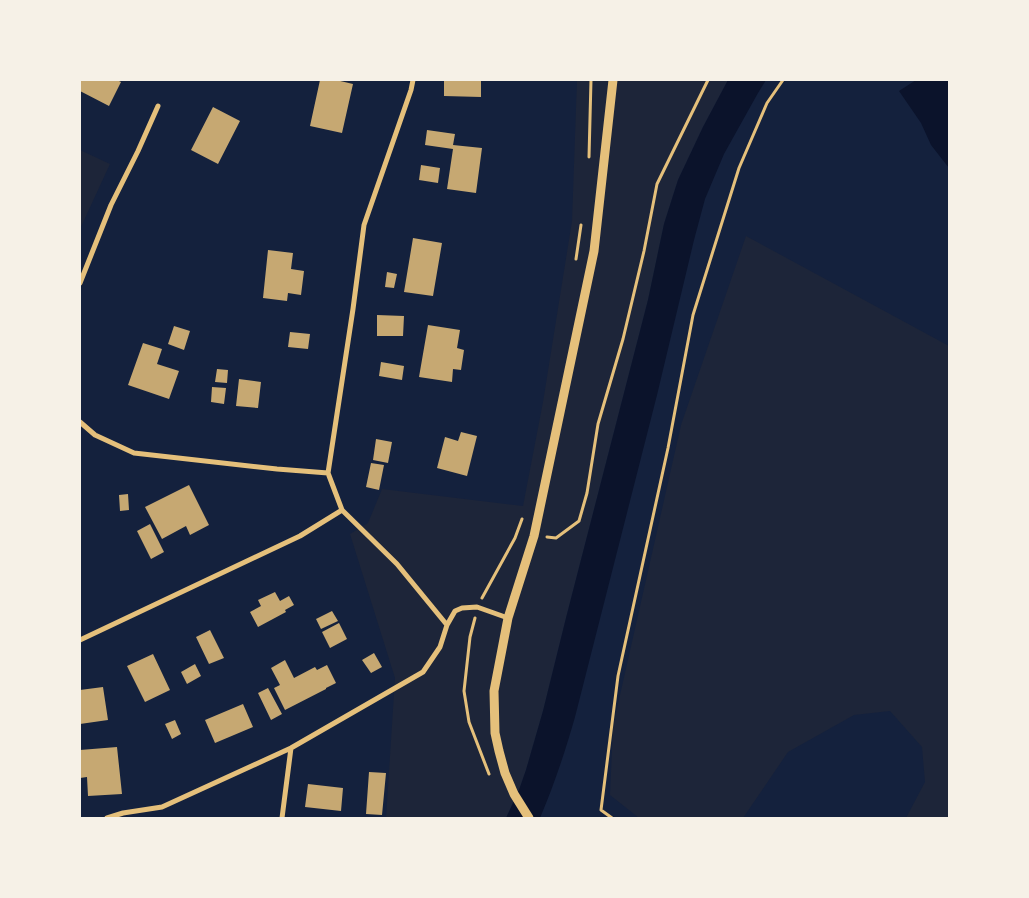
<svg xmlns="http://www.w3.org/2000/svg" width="1029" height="898" font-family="Karla,sans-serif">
	<rect width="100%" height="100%" fill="#14213d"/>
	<!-- green -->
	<path fill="#1d2539" d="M577 80H728L703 127 678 180 664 224 648 300 566 618 543 711 526 770 519 790 506 818H386L395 678 350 534 368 523 382 489 523 506 543 402 572 221Z
		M80 150 110 164 80 229Z
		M746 236 949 346V818H906L925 782 922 747 890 711 854 715 788 752 743 818H639L610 795 613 726 681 425Z"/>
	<!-- water -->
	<path fill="#0b132b" d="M728 80H766L758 93 724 154 705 199 694 240 657 395 575 717C565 752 554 785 540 818H506L519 790 526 770 543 711 566 618 648 300 664 224 678 180 703 127Z
		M916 80H949V168L931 145 921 123 899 91Z"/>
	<!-- building -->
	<path fill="#c6a872" d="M80 80H117L121 82 109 106 80 91Z
		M320 80H336L353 84 342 133 310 126Z
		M444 80H481V97L444 96Z
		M213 107 240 121 218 164 191 150Z
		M427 130 455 134 453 145 482 148 476 193 447 189 453 149 425 145Z
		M421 165 440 168 438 183 419 180Z
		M413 238 442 243 433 296 404 292Z
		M268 250 293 253 291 269 304 271 301 295 288 293 287 301 263 298Z
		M387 272 397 274 394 288 385 287Z
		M377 315 404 316 403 336H377Z
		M428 325 460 330 457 348 464 350 461 370 453 369 452 382 419 377Z
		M174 326 190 331 184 350 168 344Z
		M290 332 310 334 308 349 288 347Z
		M143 343 162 349 157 364 179 371 169 399 128 385Z
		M381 362 404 366 402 380 379 376Z
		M217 369 228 370 227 383 215 382Z
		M239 379 261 382 258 408 236 406Z
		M212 387 226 388 224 404 211 402Z
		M461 432 477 436 467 476 437 468 445 437 458 441Z
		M376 439 392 442 388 463 373 460Z
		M371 463 384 465 379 490 366 487Z
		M189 485 209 525 190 535 186 526 162 539 145 507Z
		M128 494 129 510 120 511 119 495Z
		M150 524 164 552 151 559 137 531Z
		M275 592 280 601 289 596 294 605 285 610 286 612 258 627 250 612 261 606 258 600Z
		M332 611 338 621 321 629 316 619Z
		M339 623 347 639 330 648 322 632Z
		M210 630 224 658 209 664 196 637Z
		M374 653 382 667 371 673 362 660Z
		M153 654 170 690 145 702 127 666Z
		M285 660 294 678 315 667 317 670 327 665 336 683 326 688V689L285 710 274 688 280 685 271 668Z
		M195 664 201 676 187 684 181 672Z
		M103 687 108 720 80 724V690Z
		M268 688 282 714 271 720 258 693Z
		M243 704 253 727 215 743 205 720Z
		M175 720 181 734 172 739 165 724Z
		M117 747 122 794 88 796 87 777 80 778V750Z
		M369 772 386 773 382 815 366 814Z
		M308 784 343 788 341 811 305 807Z"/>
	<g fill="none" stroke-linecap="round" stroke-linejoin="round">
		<!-- path -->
		<path stroke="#e5c07b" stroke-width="3" d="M589 157 591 80
			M576 259 581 225
			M547 537 556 538 579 521 587 493 598 424 623 339 644 251 657 184 708 80
			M482 598 515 538 522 519
			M475 618 470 637 464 691 469 722 489 774
			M612 818 601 810 618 676 668 448 693 315 739 168 767 103 783 80"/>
		<!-- minor -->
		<path stroke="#e5c07b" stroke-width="5" d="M80 283 111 205 138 151 158 106
			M80 422 95 435 134 453 277 469 328 473 342 510 397 564 447 625
			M328 473 353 309 364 225 411 90 413 80
			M80 640 300 536 342 510
			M107 818 123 813 162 807 291 748 423 672 440 647 447 625 455 611 462 608 477 607 508 618
			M282 818 291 748"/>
		<!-- tertiary -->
		<path stroke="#e5c07b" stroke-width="9" d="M529 818 514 794 505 773 499 751 495 733 494 691 508 618 534 536 594 251 613 80"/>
	</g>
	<!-- border -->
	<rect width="1029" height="898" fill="none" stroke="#f6f1e7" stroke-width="162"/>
</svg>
